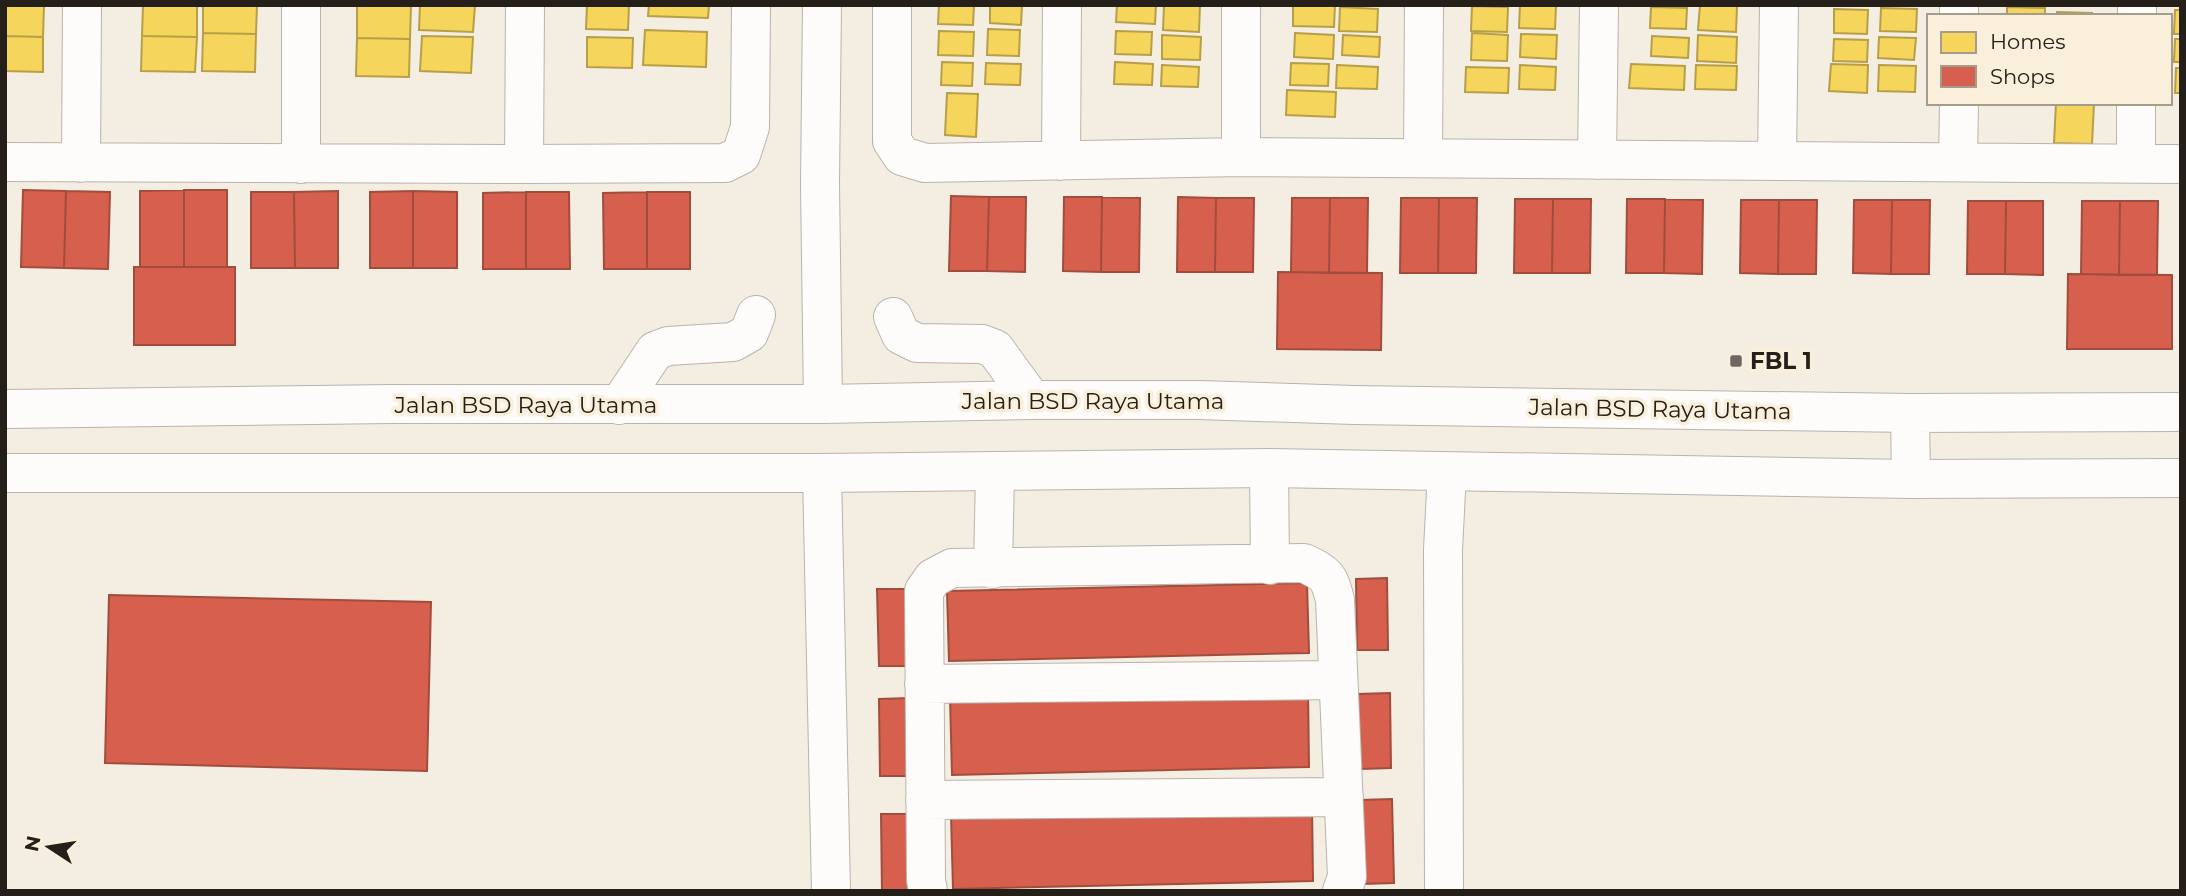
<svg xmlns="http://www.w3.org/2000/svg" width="2186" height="896" font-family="Montserrat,sans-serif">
	<rect width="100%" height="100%" fill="#f3ede2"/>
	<!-- homes -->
	<path fill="#f6d55c" stroke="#b79f48" stroke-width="2" d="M5 5H44L43 37 5 36Z
		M143 5H197V37L142 36Z
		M203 5H257L256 34 203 33Z
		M357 5H411L410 39 357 38Z
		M420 5H475L473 32 419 30Z
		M587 5H629L628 30 586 29Z
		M649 5H709L708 18 648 16Z
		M939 5H974L973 25 938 24Z
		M990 5H1022L1021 25 990 23Z
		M1117 5H1156L1155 24 1116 22Z
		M1164 5H1200L1199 32 1163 30Z
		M1293 5H1335L1334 27 1293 26Z
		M1520 5 1556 6 1555 29 1519 28Z
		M1700 5 1737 6 1736 32 1698 30Z
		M1472 6 1508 7 1507 32 1471 31Z
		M1340 7 1378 9 1377 32 1339 31Z
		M1651 7 1687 8 1686 29 1650 28Z
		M2007 7 2045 8V16H2007Z
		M1881 8 1917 9 1916 32 1880 31Z
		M1834 9 1868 10 1867 34 1834 33Z
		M2175 10H2181V34H2174Z
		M2057 12 2092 13V16H2057Z
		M988 29 1020 30 1019 56 987 55Z
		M645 30 707 32 706 67 643 65Z
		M939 31 974 32 973 56 938 55Z
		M1116 31 1152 32 1151 55 1115 54Z
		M203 33 256 34 255 72 202 71Z
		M1295 33 1334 35 1333 59 1294 57Z
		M1472 33 1508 35 1507 61 1471 60Z
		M1521 34 1557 35 1556 59 1520 57Z
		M1162 35 1201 37 1200 60 1162 59Z
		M1343 35 1380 37 1379 57 1342 55Z
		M1698 35 1737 37 1736 63 1697 61Z
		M5 36 43 37V72L5 71Z
		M142 36 197 37 195 72 141 71Z
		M422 36 473 37 471 73 420 71Z
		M1652 36 1689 38 1688 58 1651 56Z
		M587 37 633 38 632 68 587 67Z
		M1879 37 1916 38 1914 60 1878 58Z
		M357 38 410 39 409 77 356 76Z
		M1834 39 1868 40 1867 62 1833 61Z
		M2175 39H2181V62H2174Z
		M942 62 973 63 972 86 941 85Z
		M1115 62 1153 64 1152 85 1114 84Z
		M986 63 1021 64 1020 85 985 84Z
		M1291 63 1329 64 1328 86 1290 85Z
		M1631 64 1685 66 1684 90 1629 88Z
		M1831 64 1868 65 1867 93 1829 91Z
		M1162 65 1199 67 1198 87 1161 86Z
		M1337 65 1378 67 1377 89 1336 88Z
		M1520 65 1556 67 1555 90 1519 89Z
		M1696 65 1737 66 1736 90 1695 89Z
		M1879 65 1916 66 1915 92 1878 91Z
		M1466 67 1509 68 1508 93 1465 92Z
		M2176 68H2181V93H2175Z
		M1287 90 1336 92 1335 117 1286 115Z
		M947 93 978 94 976 137 945 135Z
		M2056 103H2094L2092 144 2054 143Z"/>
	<!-- shops -->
	<path fill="#d6604d" stroke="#a14d3d" stroke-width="2" d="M23 190 66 191 64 268 21 267Z
		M184 190V267H140V191Z
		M184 190H227V267H184Z
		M66 191 110 192 108 269 64 268Z
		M338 191V268H295L294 192Z
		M413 191 457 192V268H413Z
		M413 191V268H370V192Z
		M251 192H294L295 268H251Z
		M526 192H569L570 269H526Z
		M526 192V269H483V193Z
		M647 192H690V269H647Z
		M647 192V269H604L603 193Z
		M951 196 989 197 987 271H949Z
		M989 197H1026L1025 272 987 271Z
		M1064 197H1102L1101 272 1063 271Z
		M1102 197 1140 198 1139 272H1101Z
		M1178 197 1216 198 1215 272H1177Z
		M1216 198H1254L1253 272H1215Z
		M1292 198H1330L1329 273 1291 272Z
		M1330 198H1368L1367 273H1329Z
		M1401 198H1439L1438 273H1400Z
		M1439 198H1477L1476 273H1438Z
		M1515 199H1553L1552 273H1514Z
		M1553 199H1591L1590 273H1552Z
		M1627 199H1665L1664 273H1626Z
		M1665 199 1703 200 1702 274 1664 273Z
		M1741 200H1779L1778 274 1740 273Z
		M1779 200H1817L1816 274H1778Z
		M1854 200H1892L1891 274 1853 273Z
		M1892 200H1930L1929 274H1891Z
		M1968 201H2006L2005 274H1967Z
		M2006 201H2043V275L2005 274Z
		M2082 201H2120L2119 275 2081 274Z
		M2120 201H2158L2157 275H2119Z
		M134 267H235V345H134Z
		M1278 272 1382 273 1381 350 1277 349Z
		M2068 274 2172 275V349H2067Z
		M1387 578 1388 650H1357L1356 579Z
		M1307 583 1309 653 949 661 947 591Z
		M877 589H909L910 666H879Z
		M109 595 431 602 427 771 105 763Z
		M1308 689 1309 767 952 775 950 697Z
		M1390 693 1391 768 1360 769 1358 694Z
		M910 698 911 776H880L879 699Z
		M1392 799 1394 883 1362 884 1360 800Z
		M1312 806 1313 881 953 889 951 814Z
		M881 814H912L914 891H882Z"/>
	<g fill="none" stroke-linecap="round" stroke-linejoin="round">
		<!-- minor casing -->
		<g stroke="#b9b4ac" stroke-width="40">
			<path id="minor" d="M822 5 820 184 823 404
				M892 5V141L902 156 925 163 1241 157 2181 164
				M1241 5V157
				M1959 16V5
				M2137 16V5
				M1423 158 1424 5
				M1597 160 1599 5
				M1061 161 1062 5
				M1777 161 1779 5
				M5 162 524 164 725 163 741 155 750 127 751 5
				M1958 162 1959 103
				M81 163 82 5
				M2136 163V103
				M301 164V5
				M524 164 525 5
				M893 317 901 335 917 343 982 344 995 349 1032 400
				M619 405 655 351 668 346 733 342 749 333 756 315
				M1269 468 1270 565
				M822 473 831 891
				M993 569 995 472
				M924 684 1338 680
				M925 800 1344 797
				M928 891 926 880 924 591 933 578 952 568 1304 563C1327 574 1329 576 1335 600L1347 877 1342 891
				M1444 891 1443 550 1447 472"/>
		</g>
		<!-- major casing -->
		<g stroke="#b9b4ac" stroke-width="40">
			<path id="major" d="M5 409 392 404H823L1032 400H1198L1354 405 1910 413 2181 412
				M1910 413 1911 479
				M5 473H822L1269 468 1911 479 2181 478"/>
		</g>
		<!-- minor -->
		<use href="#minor" stroke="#fdfcfb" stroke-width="38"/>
		<!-- major -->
		<use href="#major" stroke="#fdfcfb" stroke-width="38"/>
	</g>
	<!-- markers -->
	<rect fill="#6c685f" stroke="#faefdb" stroke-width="2.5" x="1729" y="354" width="14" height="14" rx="3.5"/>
	<g text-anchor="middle" stroke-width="7" stroke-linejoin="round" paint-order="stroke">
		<!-- poi labels -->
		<g font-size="23" font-weight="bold" fill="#242019" stroke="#faefdb" text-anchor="start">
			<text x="1750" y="369">FBL 1</text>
		</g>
		<!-- street labels -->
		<g font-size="23" fill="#242019" stroke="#faefdb">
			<text x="1093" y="409">Jalan BSD Raya Utama</text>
			<text x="526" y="413">Jalan BSD Raya Utama</text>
			<text transform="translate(1660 409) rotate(1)" y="8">Jalan BSD Raya Utama</text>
		</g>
	</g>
	<!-- border -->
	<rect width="2186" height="896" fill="none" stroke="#242019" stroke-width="14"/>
	<!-- legend -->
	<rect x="1927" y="14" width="245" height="91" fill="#faefdb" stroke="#a49c8d" stroke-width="2"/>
	<rect x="1941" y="32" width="35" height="21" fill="#f6d55c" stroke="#a49c8d" stroke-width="2"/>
	<text x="1990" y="49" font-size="21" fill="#242019">Homes</text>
	<rect x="1941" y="66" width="35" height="21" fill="#d6604d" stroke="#a49c8d" stroke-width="2"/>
	<text x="1990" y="84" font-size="21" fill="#242019">Shops</text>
	<!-- north arrow -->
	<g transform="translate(49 847) rotate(282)" stroke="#faefdb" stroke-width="5" paint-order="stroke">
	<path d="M0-5L12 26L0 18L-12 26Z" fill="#242019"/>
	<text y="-10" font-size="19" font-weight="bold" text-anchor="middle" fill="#242019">N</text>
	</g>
</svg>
